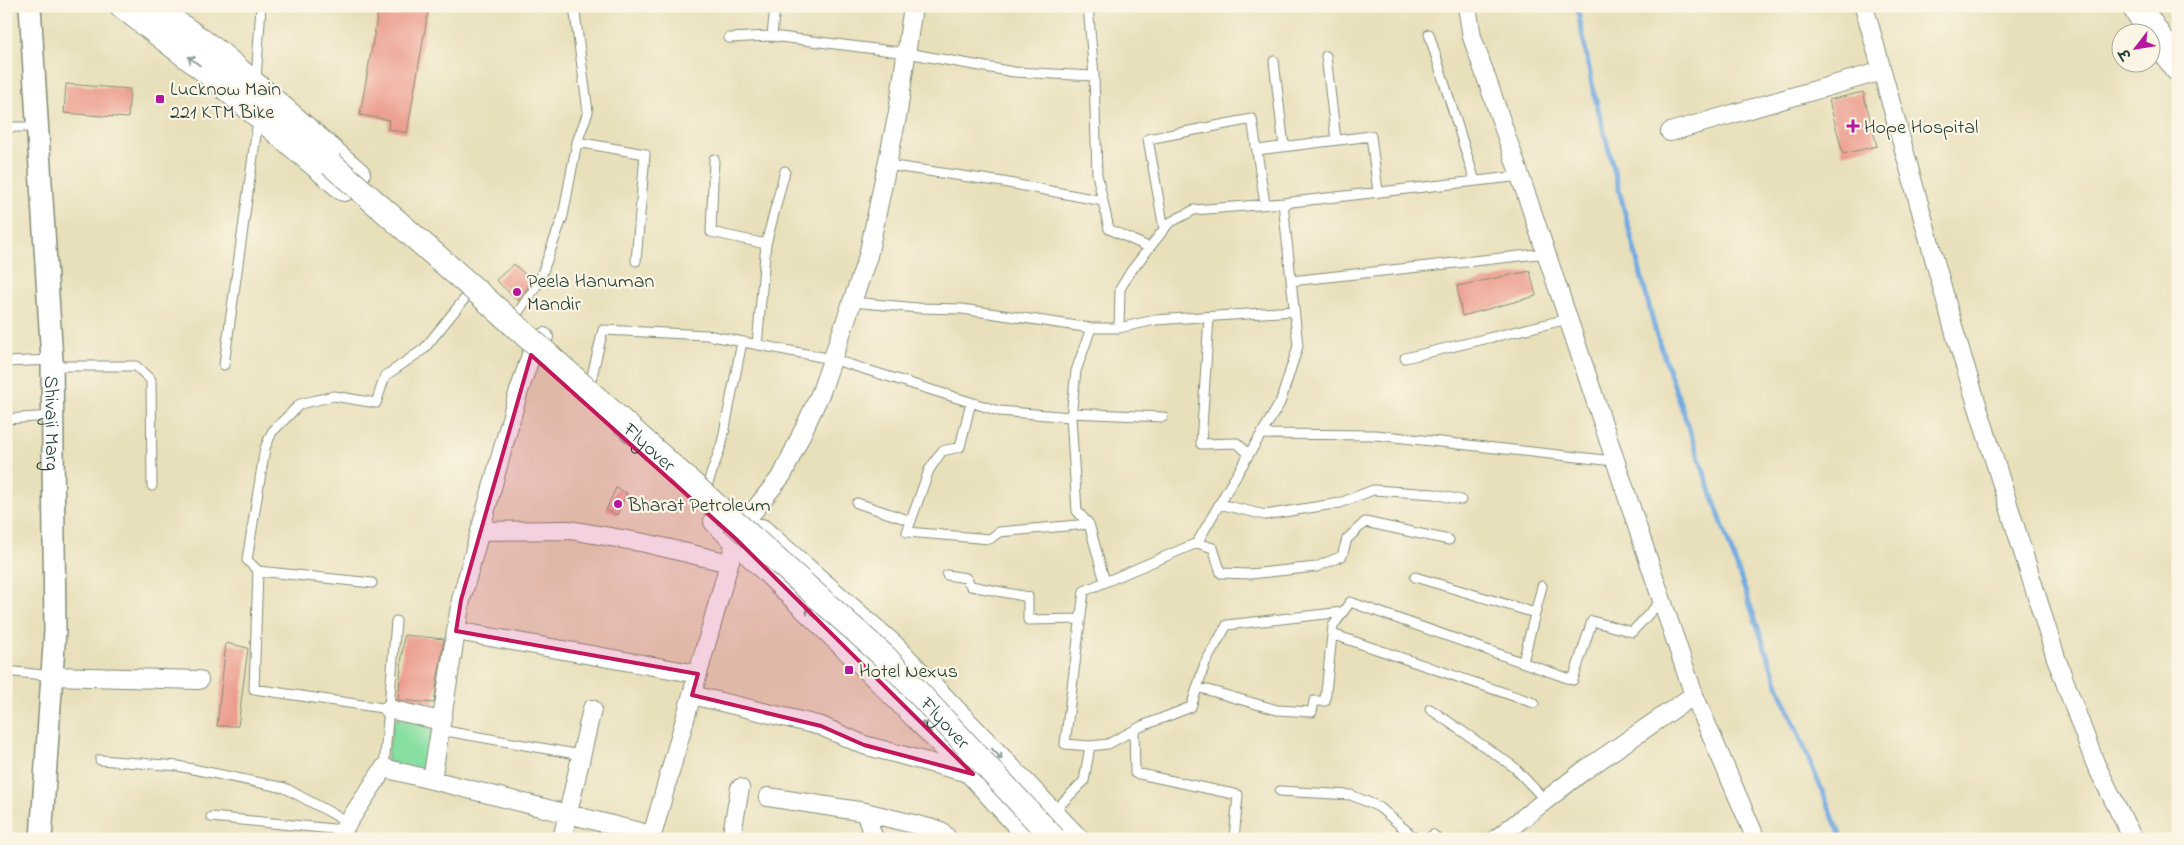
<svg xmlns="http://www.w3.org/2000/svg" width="2184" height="845" font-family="'Indie Flower','Playpen Sans Deva',sans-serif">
	<rect width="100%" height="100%" fill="#fcf5e5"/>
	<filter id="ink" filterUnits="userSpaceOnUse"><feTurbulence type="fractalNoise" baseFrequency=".02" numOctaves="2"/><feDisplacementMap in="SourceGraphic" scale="10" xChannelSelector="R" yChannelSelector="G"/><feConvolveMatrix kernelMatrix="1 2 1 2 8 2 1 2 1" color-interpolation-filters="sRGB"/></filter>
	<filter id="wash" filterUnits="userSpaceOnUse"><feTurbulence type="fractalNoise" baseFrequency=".0096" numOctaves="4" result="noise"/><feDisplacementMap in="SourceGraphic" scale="20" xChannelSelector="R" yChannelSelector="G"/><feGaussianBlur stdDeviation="1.12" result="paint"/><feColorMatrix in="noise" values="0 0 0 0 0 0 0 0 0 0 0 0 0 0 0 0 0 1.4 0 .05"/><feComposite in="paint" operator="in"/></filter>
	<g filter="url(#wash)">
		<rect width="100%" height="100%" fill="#e8e0bb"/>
		<!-- green -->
		<path fill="#88dfa2" stroke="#548e6b" d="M394 718 433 725 425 773 386 766Z"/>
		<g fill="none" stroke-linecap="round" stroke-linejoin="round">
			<!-- stream -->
			<path stroke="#72aae1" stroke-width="5" d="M1577 6 1593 89 1656 333 1776 680 1842 839"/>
		</g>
		<g id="blocks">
			<!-- building -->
			<path fill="#eb9b8d" d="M379 6H429L407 133 388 129 389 120 360 115Z
				M66 84 130 89 128 118 64 113Z
				M1863 92 1877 146 1843 154 1829 100Z
				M514 264 532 281 518 301 496 280Z
				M1530 271 1536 296 1462 316 1457 286Z
				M616 488 627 493 617 515 606 510Z
				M404 635 444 639 434 703 398 700Z
				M226 643 248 648 238 726H217Z"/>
		</g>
	</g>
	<g filter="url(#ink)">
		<use href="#blocks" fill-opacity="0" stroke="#848e78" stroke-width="1"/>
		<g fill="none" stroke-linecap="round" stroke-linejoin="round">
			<!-- service casing -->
			<g stroke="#848e78" stroke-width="11">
				<path id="service" d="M1088 6 1094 76
					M1088 8 1101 6
					M1429 34 1475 181
					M772 36 775 6
					M729 38 772 36 907 53 1014 72 1094 76 1097 174 1109 229 1148 247
					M1326 56 1336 140
					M1274 61 1284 147
					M256 80 261 6
					M6 127H37
					M577 142 645 154 636 261
					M1257 150 1371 136 1378 192
					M714 159 711 232 766 244
					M887 165 1003 182 1103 201
					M1164 229 1148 139 1252 119 1265 204
					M1291 281 1547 253
					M852 302 918 308 962 309 1091 328H1119L1155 320 1294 311
					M517 314 539 282 563 216 577 142 588 112 574 6
					M1209 317 1201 444 1237 443 1249 454
					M1091 328 1076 371 1071 417 1077 511 1089 524 1105 582
					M1119 328 1120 289 1131 271 1169 223 1194 210 1283 203 1521 176
					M757 345 766 244 785 171
					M1405 358 1568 319
					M6 362 52 360
					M224 365 258 120
					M52 366H136L151 380 152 486
					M591 380 603 330 707 335 832 359 999 411 1071 417
					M971 402 960 447 942 451 929 470 907 532 990 539 999 532 1089 524
					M1071 413 1163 417
					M6 419 52 416
					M1261 434 1376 435 1614 461
					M708 483 722 443 742 342
					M857 503 911 521
					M1219 504 1265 515 1340 503 1373 490 1434 494 1461 500
					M1197 543 1213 548 1221 573 1250 574 1316 567 1342 556 1347 539 1365 522 1449 540
					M258 571 372 583
					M947 575 966 578 971 586 1028 597V620L1080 619
					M1415 577 1535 613
					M1332 634 1534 703
					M1523 662 1542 586
					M6 671 52 676
					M1197 687 1277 710 1312 712 1314 701H1325L1333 626 1350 602 1573 680 1592 621 1632 632 1662 600
					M389 709 254 689 258 571 247 560 265 448 272 432 300 404 334 396 376 403 385 376 424 349 466 297
					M1430 709 1514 767 1545 800
					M440 730 581 755
					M1134 730 1135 773 1238 795 1234 839
					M1090 746 1108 744 1142 726 1191 707 1205 663 1227 625 1343 612
					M100 760 178 766 285 788 348 822
					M384 768 396 621
					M1280 791 1351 795 1379 807 1416 839
					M1052 813 1084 781 1090 746 1065 744 1084 591 1197 543 1228 489 1280 403 1298 346 1283 203
					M211 817 343 830
					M1427 839 1433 835 1437 839"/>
			</g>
			<!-- minor casing -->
			<g stroke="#848e78" stroke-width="20">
				<path id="minor" d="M1467 6 1472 37C1549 255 1619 476 1694 695L1582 772 1496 839
					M1864 6 1956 337 2056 658 2095 763 2133 839
					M1670 132 1882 71
					M480 531 570 530 645 543 729 563
					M456 631 698 674
					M52 676 199 680
					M692 695 821 726 864 745 972 774
					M1694 695 1756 839
					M389 709 441 721
					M432 780 461 600 517 397 531 355 544 337
					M768 797 865 812 874 839
					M865 812 941 831 948 839
					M343 839V830L384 768 652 835
					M562 839 592 709
					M651 839 736 539 748 518 783 474 821 392 868 256 898 112 913 6
					M731 839 740 788"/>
			</g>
			<!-- tertiary casing -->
			<g stroke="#848e78" stroke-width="24">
				<g id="tertiary">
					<path id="s1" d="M30 6 52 360 55 630 41 839"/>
				</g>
			</g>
			<!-- secondary casing -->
			<g stroke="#848e78" stroke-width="26">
				<path id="secondary" d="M122 6 207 72 344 189
					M153 6 220 54 358 174
					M716 521 867 667 973 774 1032 839
					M761 531 893 647 1076 839"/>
			</g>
			<!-- primary casing -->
			<g stroke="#848e78" stroke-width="30">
				<path id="primary" d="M2136 6 2178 67"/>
			</g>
			<!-- service -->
			<use href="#service" stroke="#fff" stroke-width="9"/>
			<!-- minor -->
			<use href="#minor" stroke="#fff" stroke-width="18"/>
			<!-- tertiary -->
			<use href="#tertiary" stroke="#fff" stroke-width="21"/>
			<!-- secondary -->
			<use href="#secondary" stroke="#fff" stroke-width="24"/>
			<!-- primary -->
			<use href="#primary" stroke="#fff" stroke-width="28"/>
			<!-- secondary-bridge casing -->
			<g stroke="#848e78" stroke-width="26" stroke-linecap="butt">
				<g id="secondary-bridge">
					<path id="s2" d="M331 164 482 296 885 657 1054 839"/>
				</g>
			</g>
			<!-- secondary-bridge -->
			<use href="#secondary-bridge" stroke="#fff" stroke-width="24"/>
		</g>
		<!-- one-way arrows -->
		<defs><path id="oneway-shaft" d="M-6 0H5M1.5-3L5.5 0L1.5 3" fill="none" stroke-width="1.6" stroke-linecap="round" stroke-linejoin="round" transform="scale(1.25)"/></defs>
		<g stroke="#8f9e9a">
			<use href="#oneway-shaft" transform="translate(194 61) rotate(-143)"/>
			<use href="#oneway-shaft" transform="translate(811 613) rotate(-136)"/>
			<use href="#oneway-shaft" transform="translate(926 727) rotate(-135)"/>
			<use href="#oneway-shaft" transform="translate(997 754) rotate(47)"/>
		</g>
	</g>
	<!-- marked area -->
	<path fill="#c2185b" fill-opacity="0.2" stroke="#c2185b" stroke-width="4" stroke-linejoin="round" d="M531 355 736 539 973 774 864 745 821 726 692 695 698 674 456 631 461 600Z"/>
	<!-- markers -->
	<g fill="#b5179e" stroke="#fcf5e5" stroke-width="2">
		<rect x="155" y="94" width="10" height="10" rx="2.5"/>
		<path d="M1850.5 118.5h5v5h5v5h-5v5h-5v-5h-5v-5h5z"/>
		<circle cx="517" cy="292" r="5"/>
		<circle cx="618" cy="504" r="5"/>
		<rect x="844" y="665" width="10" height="10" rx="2.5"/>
	</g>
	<g text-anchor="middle" stroke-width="4.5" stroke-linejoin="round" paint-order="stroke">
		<!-- poi labels -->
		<g font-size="20" fill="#1f3d34" stroke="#fcf5e5" text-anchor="start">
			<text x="170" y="95">Lucknow Main<tspan x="170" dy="23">221 KTM Bike</tspan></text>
			<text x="1864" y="133">Hope Hospital</text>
			<text x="527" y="287">Peela Hanuman<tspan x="527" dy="23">Mandir</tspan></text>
			<text x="628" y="511">Bharat Petroleum</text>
			<text x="859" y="677">Hotel Nexus</text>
		</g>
		<!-- street labels -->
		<g font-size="20" fill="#1f3d34" stroke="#fcf5e5">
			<text dy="7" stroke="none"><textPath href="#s1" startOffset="418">Shivaji Marg</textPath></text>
			<text dy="7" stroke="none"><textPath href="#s2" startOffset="426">Flyover</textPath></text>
			<text dy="7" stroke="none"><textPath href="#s2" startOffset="831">Flyover</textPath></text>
		</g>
	</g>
	<!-- margin -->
	<rect width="2184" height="845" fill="none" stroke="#fcf5e5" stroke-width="25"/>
	<!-- north arrow -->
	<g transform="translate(2136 48) rotate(239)"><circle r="24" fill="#fcf5e5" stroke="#a4ab9e"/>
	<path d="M0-4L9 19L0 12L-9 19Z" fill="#b5179e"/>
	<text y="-8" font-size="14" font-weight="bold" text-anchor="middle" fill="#1f3d34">उ</text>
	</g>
</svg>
